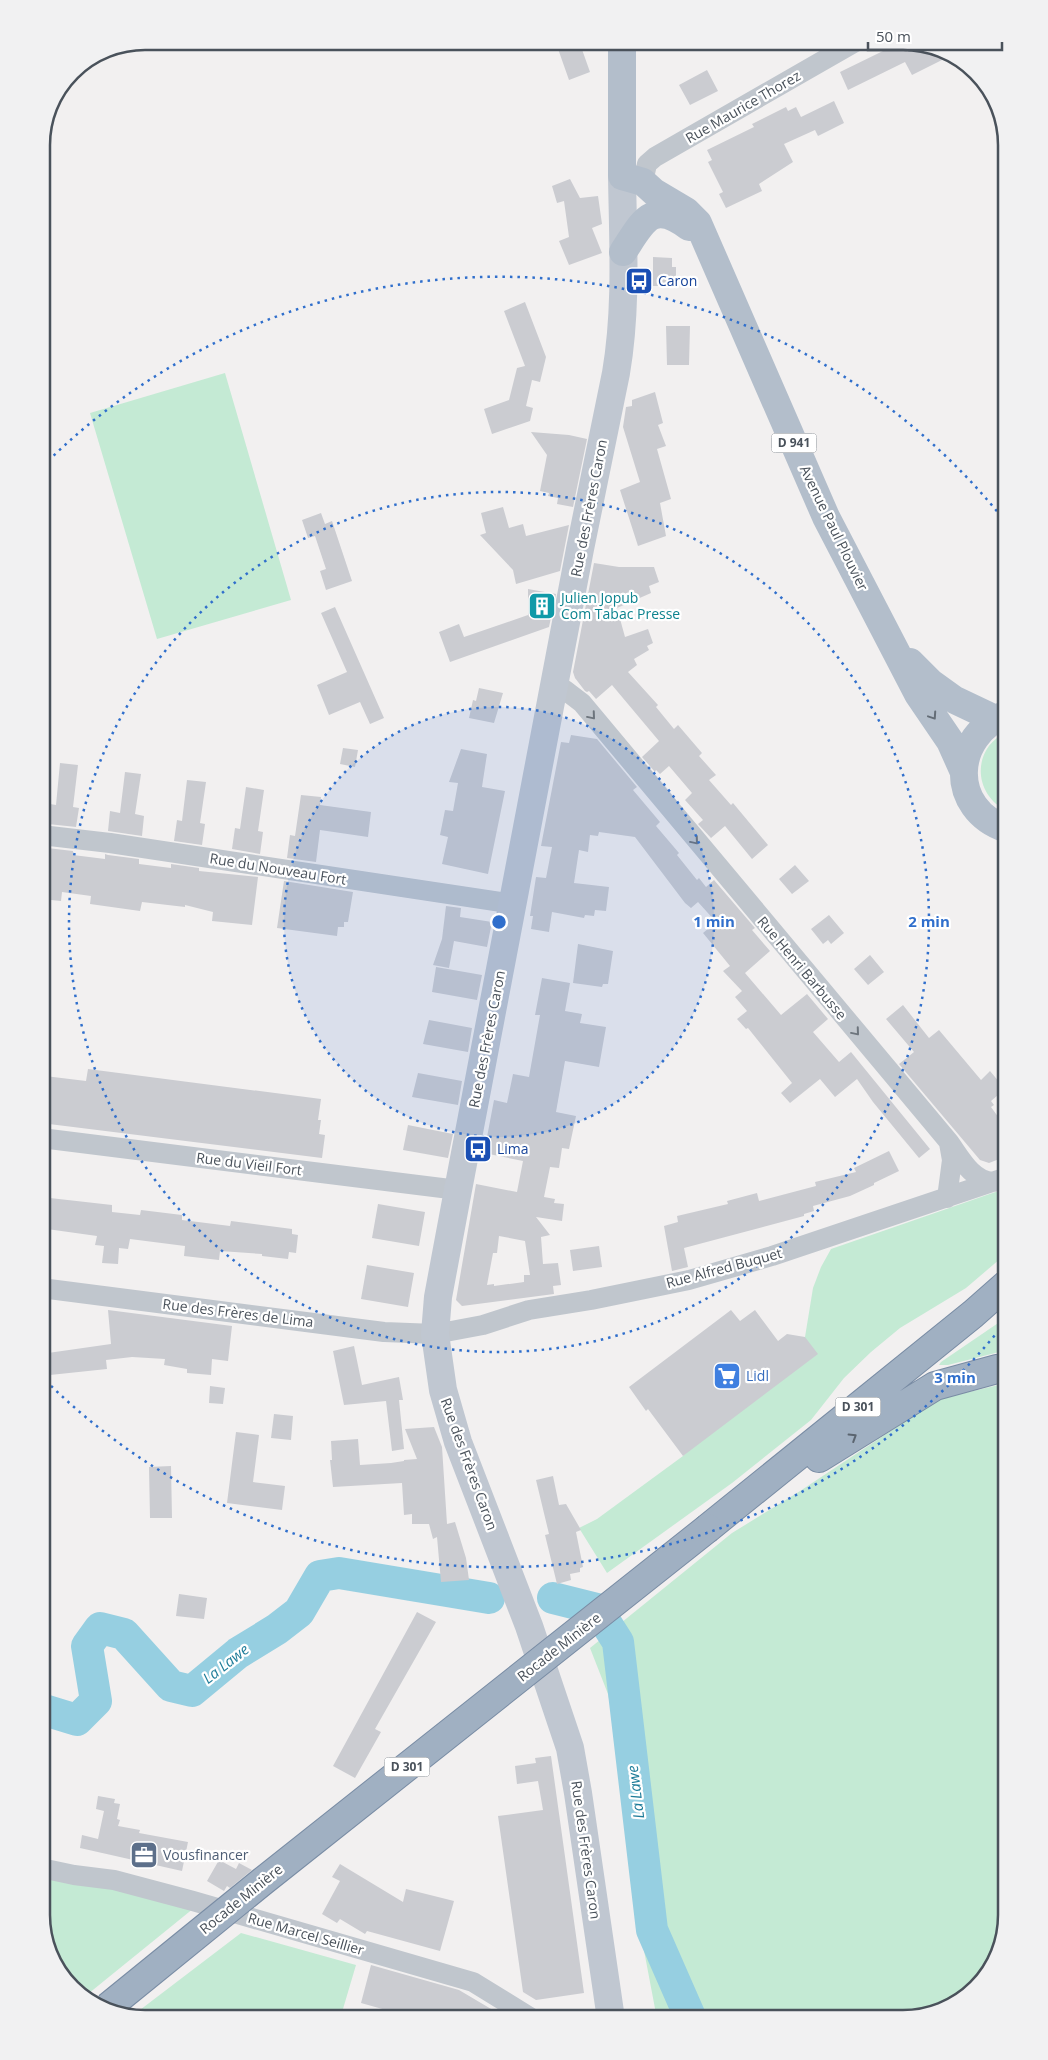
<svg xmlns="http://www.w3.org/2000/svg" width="1048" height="2060" font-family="'Open Sans',sans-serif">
	<rect width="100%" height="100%" fill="#f2f0f0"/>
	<!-- green -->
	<path fill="#c4ead4" d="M225 373 291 600 157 639 90 413Z
		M1007 732V811C973 795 971 748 1007 732Z
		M1007 1188V1253L966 1288 900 1328 871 1352 844 1378 811 1420 732 1483 607 1573 579 1528 597 1519 683 1456 805 1337 813 1288 821 1267 831 1249Z
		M1007 1317V1350L948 1365H939L941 1362Z
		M1007 1383V1915L989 1973 943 2011 903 2019H657L635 1903 623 1768 608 1694 590 1648 732 1533 797 1493 939 1399Z
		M41 1868 194 1908 83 1998 49 1955 41 1915Z
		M241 1933 356 1965 340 2019H138L132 2016Z"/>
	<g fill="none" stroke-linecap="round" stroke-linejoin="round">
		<!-- river -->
		<path stroke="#96cfe1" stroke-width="32" d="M553 1598 597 1609 618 1642 652 1930 691 2019
			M41 1709 77 1720 96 1701 87 1646 100 1628 124 1634 171 1686 192 1691 238 1653 277 1629 299 1612 320 1576 339 1573 489 1598"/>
	</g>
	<!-- building -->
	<path fill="#cbccd1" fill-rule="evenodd" d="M569 41H579L590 72 569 80 557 46Z
		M894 41H902L907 52 920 45 950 56 912 75 905 62 848 90 840 72 883 51 882 49Z
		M707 70 718 91 690 105 679 85Z
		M834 101 844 123 818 136 815 130 784 144 793 162 759 184 762 191 726 208 719 194 723 192 708 162 712 160 707 150 754 127 752 124 786 107 788 111 796 107 801 117Z
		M570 179 580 198 598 196 602 224 592 228 602 253 569 265 559 241 569 237 564 201 557 203 552 186Z
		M653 257 672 258V267H676V286H653Z
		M525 302 546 357 540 382 532 380 526 406 533 408 530 421 492 434 484 409 509 400 517 368 525 366 504 311Z
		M666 326H690L689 365H667Z
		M655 392 663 423 658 425 666 446 657 449 671 499 660 503 666 536 638 546 620 490 640 482 623 427 626 407 632 406V400Z
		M531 432 569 435 587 439 573 507 557 504 558 498 548 496 549 493 540 491 547 455Z
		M503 507 509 528 523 524 526 536 569 525 560 571 516 584 513 570 480 535 486 533 481 513Z
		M321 513 325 524 332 521 352 581 326 590 320 571 326 569 315 536 308 538 302 520Z
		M594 563 619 567H654L659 582 649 586 651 593 617 608 625 637 648 629 653 643 647 646 649 650 634 659 637 665 628 672 658 705 656 707 674 729 678 725 702 753 699 756 716 775 709 780 731 805 733 803 768 845 752 859 725 826 711 838 698 824 703 820 685 800 692 793 669 766 660 774 656 770 655 772 642 757 659 741 612 685 596 699 589 691 587 692 585 691 575 678 573 672Z
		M528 589 556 594 549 627 450 662 439 632 459 624 464 637 528 615Z
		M335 607 384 718 370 724 360 702 329 715 317 685 347 672 321 613Z
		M479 688 503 693 494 723 469 718 473 700 476 701Z
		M571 735 597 739 637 787 633 790 660 822 656 826 679 853 677 855 697 880 699 878 706 887 714 880 755 928 752 930 770 951 745 973 781 1015 807 994 828 1019 813 1032 839 1062 851 1052 930 1149 919 1158 873 1102 857 1079 835 1097 820 1079 790 1103 781 1093 792 1083 748 1028 746 1029 737 1019 747 1011 735 997 742 991 723 971 730 966 703 933 716 922 698 902 691 908 685 903 635 837 599 832 598 836 590 835 588 852 579 850 574 883 609 887 606 911 595 910 594 916 585 915 584 918 552 912 549 932 531 929 533 916H530L536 877 546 878 552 847 541 846 561 742 569 743Z
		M343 748 358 750 355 767 340 764Z
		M461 749 487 754 482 787 505 791 488 874 442 864 448 837 440 835 445 810 453 811 458 783 449 782Z
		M60 763 78 765 73 807 79 808 76 827 48 824 50 804 56 805Z
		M125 772 141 774 135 814 144 816 142 836 108 831 110 811 120 813Z
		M187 780 206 782 200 823 205 824 202 845 174 841 177 820 182 821Z
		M246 787 264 790 258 831 263 832 260 854 232 849 235 828 240 829Z
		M301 795 321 797 320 805 371 812 368 837 320 830 316 862 287 858 290 835 295 836Z
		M47 848 73 851V855L105 859V854L108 855 139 859V864L171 868V864L199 868V871L258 877 252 925 212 921 213 912 185 905V907L142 902 140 911 90 904 91 896 62 892 61 901 41 899V880Z
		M795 865 809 881 792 894 779 879Z
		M284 881 353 892 348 922H344V927H338L337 936 277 928Z
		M446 906 461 908 460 917 492 922 487 947 454 941 449 968 433 965 442 939Z
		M829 915 844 933 831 944 828 940 823 944 811 929Z
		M578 944 613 951 608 984H603L602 987 573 983Z
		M870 955 884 972 868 985 854 969Z
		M436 967 482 975 477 1000 432 992Z
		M542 978 570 983 565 1011 582 1014 580 1023 606 1027 599 1067 565 1061 556 1112 576 1116 569 1149 562 1148 559 1168 550 1167 544 1197 555 1199 554 1203 564 1204 562 1221 536 1217 550 1235 541 1237 543 1264 558 1263 561 1285 553 1286 554 1294 462 1306 456 1300 476 1184 517 1192 523 1161 484 1153 494 1100 507 1103 513 1074 529 1077 540 1015H535ZM499 1236 525 1241 530 1275H524V1282L494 1286V1284L487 1285 493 1253H497Z
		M903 1005 929 1038 939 1030 981 1080 990 1071 1005 1089 991 1101 994 1105 991 1107 1004 1125 997 1131 1006 1142 1007 1156 989 1163 980 1160 899 1064 914 1052 886 1019Z
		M429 1020 472 1028 468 1052 423 1044Z
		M88 1069 321 1099 318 1120H321L319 1134 325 1135 322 1158 41 1123 45 1076 86 1081Z
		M418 1073 462 1081 458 1105 412 1097Z
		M408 1125 453 1134 448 1158 403 1150Z
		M889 1151 899 1171 874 1183V1185L850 1196 813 1206 814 1211 804 1214V1216L684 1248 688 1267 672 1271 664 1226 678 1222 677 1216 728 1204 727 1201 757 1193 759 1201 816 1186 815 1182 856 1172 854 1168Z
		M41 1197 112 1205V1212L140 1215 141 1210 182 1215V1220L230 1226 231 1221 292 1229V1234L298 1235 296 1253 289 1252 288 1259 262 1256V1254L220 1251 219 1260 184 1256 185 1246 130 1239 128 1249 119 1248 118 1264 102 1263 104 1246 95 1245 97 1236 47 1229 48 1222 41 1221Z
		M378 1204 425 1212 419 1246 372 1238Z
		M599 1246 602 1267 573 1271 570 1250Z
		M367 1265 414 1273 408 1307 361 1299Z
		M108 1310 232 1326 228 1361 212 1359 211 1375 187 1373V1369L164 1365 165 1359 132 1357 106 1360 107 1369 50 1375 48 1353 111 1344Z
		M731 1310 740 1321 755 1310 778 1341 787 1334 805 1337 818 1354 683 1456 648 1409 646 1411 629 1387Z
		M354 1346 362 1385 399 1377 403 1400H399L404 1449 392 1451 386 1401 344 1405 333 1351Z
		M210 1386 225 1388 223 1404 209 1403Z
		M274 1414 293 1416 291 1440 271 1438Z
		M434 1427 442 1447 447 1524 455 1522 466 1558 469 1580 441 1582 437 1537 433 1539 429 1524H412V1514L404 1515 402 1483 333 1487 330 1460H332L331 1441 358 1439 360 1465 391 1463 404 1461V1460L417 1459 405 1429Z
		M236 1432 259 1435 253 1482 285 1486 282 1510 227 1503Z
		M171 1466 172 1518H150L149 1467Z
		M553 1476 559 1505 566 1504 581 1530 576 1532 583 1567 580 1568V1572L570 1574 571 1580 557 1584 545 1535 549 1534 536 1480Z
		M179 1594 207 1598 204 1619 176 1616Z
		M417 1612 436 1622 375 1729 381 1732 355 1778 333 1766Z
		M551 1756 584 1993 536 2000 523 1992 498 1816 543 1810 538 1781 517 1784 515 1766 536 1763 535 1758Z
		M98 1796 115 1799 114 1803 120 1804 117 1819 120 1820 118 1826 140 1830 139 1833 188 1842 182 1871 80 1848 82 1835 98 1839 104 1811 96 1809Z
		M219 1860 236 1869 239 1863 252 1870 230 1888 227 1886 224 1891 207 1881Z
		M340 1864 403 1902 406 1889 454 1901 440 1951 367 1931 365 1934 340 1919 337 1923 322 1914 340 1881 332 1877Z
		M371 1965 459 1990 508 2019H418L361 2003Z"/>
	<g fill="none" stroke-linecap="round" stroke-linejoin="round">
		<!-- trunk casing -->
		<g stroke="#798ca4" stroke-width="30">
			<path id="trunk" d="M819 1458 935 1386 997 1369 1007 1368
				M708 1528 973 1314 1007 1284"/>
		</g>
		<!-- minor -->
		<path stroke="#c0c6cd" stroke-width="20" d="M643 182 647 164 655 157 857 41
			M554 687 565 690 582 703 949 1142C960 1157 972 1181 993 1182
			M41 835 110 843 514 904
			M41 1138 458 1190
			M947 1198 952 1160 949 1143
			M41 1288 384 1332 435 1334 483 1325 529 1310 591 1300 689 1280 772 1256 1007 1177
			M41 1868 74 1875 114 1880 193 1901 473 1982 533 2019"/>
		<!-- secondary -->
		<path stroke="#c0c7d1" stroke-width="28" d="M611 2019 578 1793 570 1748 529 1626 458 1442 443 1390 435 1334 438 1297 458 1190 580 549 616 373C627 309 623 242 622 176"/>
		<!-- primary -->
		<path stroke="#b3becb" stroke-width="28" d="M622 41V176L643 182 654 192 686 211 698 223 826 517 918 694 950 741 963 770
			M623 252C643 222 651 199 689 227
			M910 662 930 682 955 700 995 719
			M1007 829C948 810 951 735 1007 714"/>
		<!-- trunk -->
		<use href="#trunk" stroke="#a0b0c2" stroke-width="28"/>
		<!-- trunk-bridge casing -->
		<g stroke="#798ca4" stroke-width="30" stroke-linecap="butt">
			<path id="trunk-bridge" d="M108 2007 263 1881 708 1528"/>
		</g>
		<!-- trunk-bridge -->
		<use href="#trunk-bridge" stroke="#a0b0c2" stroke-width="28"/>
	</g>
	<!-- one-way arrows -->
	<defs><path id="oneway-chevron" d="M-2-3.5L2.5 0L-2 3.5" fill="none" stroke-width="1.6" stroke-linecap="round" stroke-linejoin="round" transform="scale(1.25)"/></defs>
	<g stroke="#6d757d">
		<use href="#oneway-chevron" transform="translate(592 716) rotate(50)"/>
		<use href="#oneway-chevron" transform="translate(695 841) rotate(50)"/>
		<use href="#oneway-chevron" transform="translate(856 1032) rotate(50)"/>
	</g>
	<use stroke="#646d77" href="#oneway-chevron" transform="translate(933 716) rotate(56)"/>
	<use stroke="#5b6570" href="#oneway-chevron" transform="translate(853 1437) rotate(-32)"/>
	<!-- distance rings -->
	<circle cx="499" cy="922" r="215" fill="#306fcc" fill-opacity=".12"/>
	<g fill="none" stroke="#306fcc" stroke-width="2.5" stroke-dasharray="2.5 5">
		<circle cx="499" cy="922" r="215"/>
		<circle cx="499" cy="922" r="430"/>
		<path d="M1004 1324A645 645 0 0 1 43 1378M43 466A645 645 0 0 1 1004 520"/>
	</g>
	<!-- icons -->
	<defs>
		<g id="bus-square" transform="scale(1.4375)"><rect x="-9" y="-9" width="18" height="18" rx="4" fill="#1a4fb4" stroke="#fff"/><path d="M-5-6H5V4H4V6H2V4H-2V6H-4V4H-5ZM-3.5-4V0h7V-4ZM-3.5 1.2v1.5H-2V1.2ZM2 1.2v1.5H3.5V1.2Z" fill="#fff"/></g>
		<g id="building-square" transform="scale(1.4375)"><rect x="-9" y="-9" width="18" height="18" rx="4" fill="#0f9aa8" stroke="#fff"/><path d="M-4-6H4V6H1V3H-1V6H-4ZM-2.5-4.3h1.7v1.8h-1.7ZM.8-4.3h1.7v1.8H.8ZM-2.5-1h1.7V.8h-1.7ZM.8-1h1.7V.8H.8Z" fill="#fff"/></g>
		<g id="supermarket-square" transform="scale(1.4375)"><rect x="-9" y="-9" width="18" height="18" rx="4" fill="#3f7fe0" stroke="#fff"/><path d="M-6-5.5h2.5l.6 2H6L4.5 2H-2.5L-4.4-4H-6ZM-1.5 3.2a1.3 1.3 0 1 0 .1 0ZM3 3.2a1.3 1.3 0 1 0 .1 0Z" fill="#fff"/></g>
		<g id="office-square" transform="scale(1.4375)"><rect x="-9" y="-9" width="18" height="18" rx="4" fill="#5c6f8a" stroke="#fff"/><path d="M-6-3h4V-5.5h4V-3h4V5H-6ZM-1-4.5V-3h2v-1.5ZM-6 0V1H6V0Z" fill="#fff"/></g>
	</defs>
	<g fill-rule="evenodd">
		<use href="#bus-square" x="639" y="281"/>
		<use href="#building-square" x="542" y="606"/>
		<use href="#bus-square" x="478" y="1149"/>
		<use href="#supermarket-square" x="727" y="1376"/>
		<use href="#office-square" x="144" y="1855"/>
	</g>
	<g text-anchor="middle" stroke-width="4.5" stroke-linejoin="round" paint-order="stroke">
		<!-- shield labels -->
		<g fill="#fff" stroke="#80868c" stroke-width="1">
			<rect x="771.5" y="433.5" width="45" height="19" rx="4"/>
			<rect x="835.5" y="1397.5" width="45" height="19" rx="4"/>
			<rect x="384.5" y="1757.5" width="45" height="19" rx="4"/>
		</g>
		<g font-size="12" font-weight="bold" fill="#4a525b">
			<text x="794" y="447">D 941</text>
			<text x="858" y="1411">D 301</text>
			<text x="407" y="1771">D 301</text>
		</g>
		<!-- street labels -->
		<g font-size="14" fill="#4a525b" stroke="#fff">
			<text transform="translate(743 107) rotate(-30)" y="5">Rue Maurice Thorez</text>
			<text transform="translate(589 508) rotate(-79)" y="5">Rue des Frères Caron</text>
			<text transform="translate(834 528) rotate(64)" y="5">Avenue Paul Plouvier</text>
			<text transform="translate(278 869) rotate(9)" y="5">Rue du Nouveau Fort</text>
			<text transform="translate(802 968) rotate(50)" y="5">Rue Henri Barbusse</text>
			<text transform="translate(487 1039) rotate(-79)" y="5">Rue des Frères Caron</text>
			<text transform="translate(249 1164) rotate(7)" y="5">Rue du Vieil Fort</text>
			<text transform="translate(724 1268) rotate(-15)" y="5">Rue Alfred Buquet</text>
			<text transform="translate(238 1313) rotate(7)" y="5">Rue des Frères de Lima</text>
			<text transform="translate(469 1464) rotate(70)" y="5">Rue des Frères Caron</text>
			<text transform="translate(559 1647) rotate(-38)" y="5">Rocade Minière</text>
			<text transform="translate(586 1850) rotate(82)" y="5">Rue des Frères Caron</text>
			<text transform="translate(241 1899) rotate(-39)" y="5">Rocade Minière</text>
			<text transform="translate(306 1934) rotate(16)" y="5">Rue Marcel Seillier</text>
		</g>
		<!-- transit labels -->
		<g font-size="14" fill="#164399" stroke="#fff" text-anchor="start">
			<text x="658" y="286">Caron</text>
			<text x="497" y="1154">Lima</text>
		</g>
		<!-- culture labels -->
		<g font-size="14" fill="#0d838f" stroke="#fff" text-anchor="start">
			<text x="561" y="603">Julien Jopub<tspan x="561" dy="16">Com Tabac Presse</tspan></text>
		</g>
		<!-- shop labels -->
		<g font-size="14" fill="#366cbe" stroke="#fff" text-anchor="start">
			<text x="746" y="1381">Lidl</text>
		</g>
		<!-- service labels -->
		<g font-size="14" fill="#4e5e75" stroke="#fff" text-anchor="start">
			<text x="163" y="1860">Vousfinancer</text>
		</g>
		<!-- water labels -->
		<g font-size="15" font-style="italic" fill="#1e7c99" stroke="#fff">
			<text transform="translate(226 1664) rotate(-38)" y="5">La Lawe</text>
			<text transform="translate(636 1792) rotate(-97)" y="5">La Lawe</text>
		</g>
	</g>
	<!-- crop -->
	<path d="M0 0H1048V2060H0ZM145 50H903A95 95 0 0 1 998 145V1915A95 95 0 0 1 903 2010H145A95 95 0 0 1 50 1915V145A95 95 0 0 1 145 50Z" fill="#f1f1f2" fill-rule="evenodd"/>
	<path fill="none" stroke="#4a525b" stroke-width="2.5" d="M145 50H903A95 95 0 0 1 998 145V1915A95 95 0 0 1 903 2010H145A95 95 0 0 1 50 1915V145A95 95 0 0 1 145 50Z"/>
	<circle cx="499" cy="922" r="8" fill="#306fcc" stroke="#fff" stroke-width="2.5"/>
	<g font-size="15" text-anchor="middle" font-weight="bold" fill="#306fcc" stroke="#fff" stroke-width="4.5" stroke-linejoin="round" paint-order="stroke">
		<text x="714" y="927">1 min</text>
		<text x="929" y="927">2 min</text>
		<text x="955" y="1383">3 min</text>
	</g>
	<!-- scale -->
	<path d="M868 42v8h134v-8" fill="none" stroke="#4a525b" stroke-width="2.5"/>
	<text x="876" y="42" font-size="15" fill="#4a525b" stroke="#ffffff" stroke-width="4" paint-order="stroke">50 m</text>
</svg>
